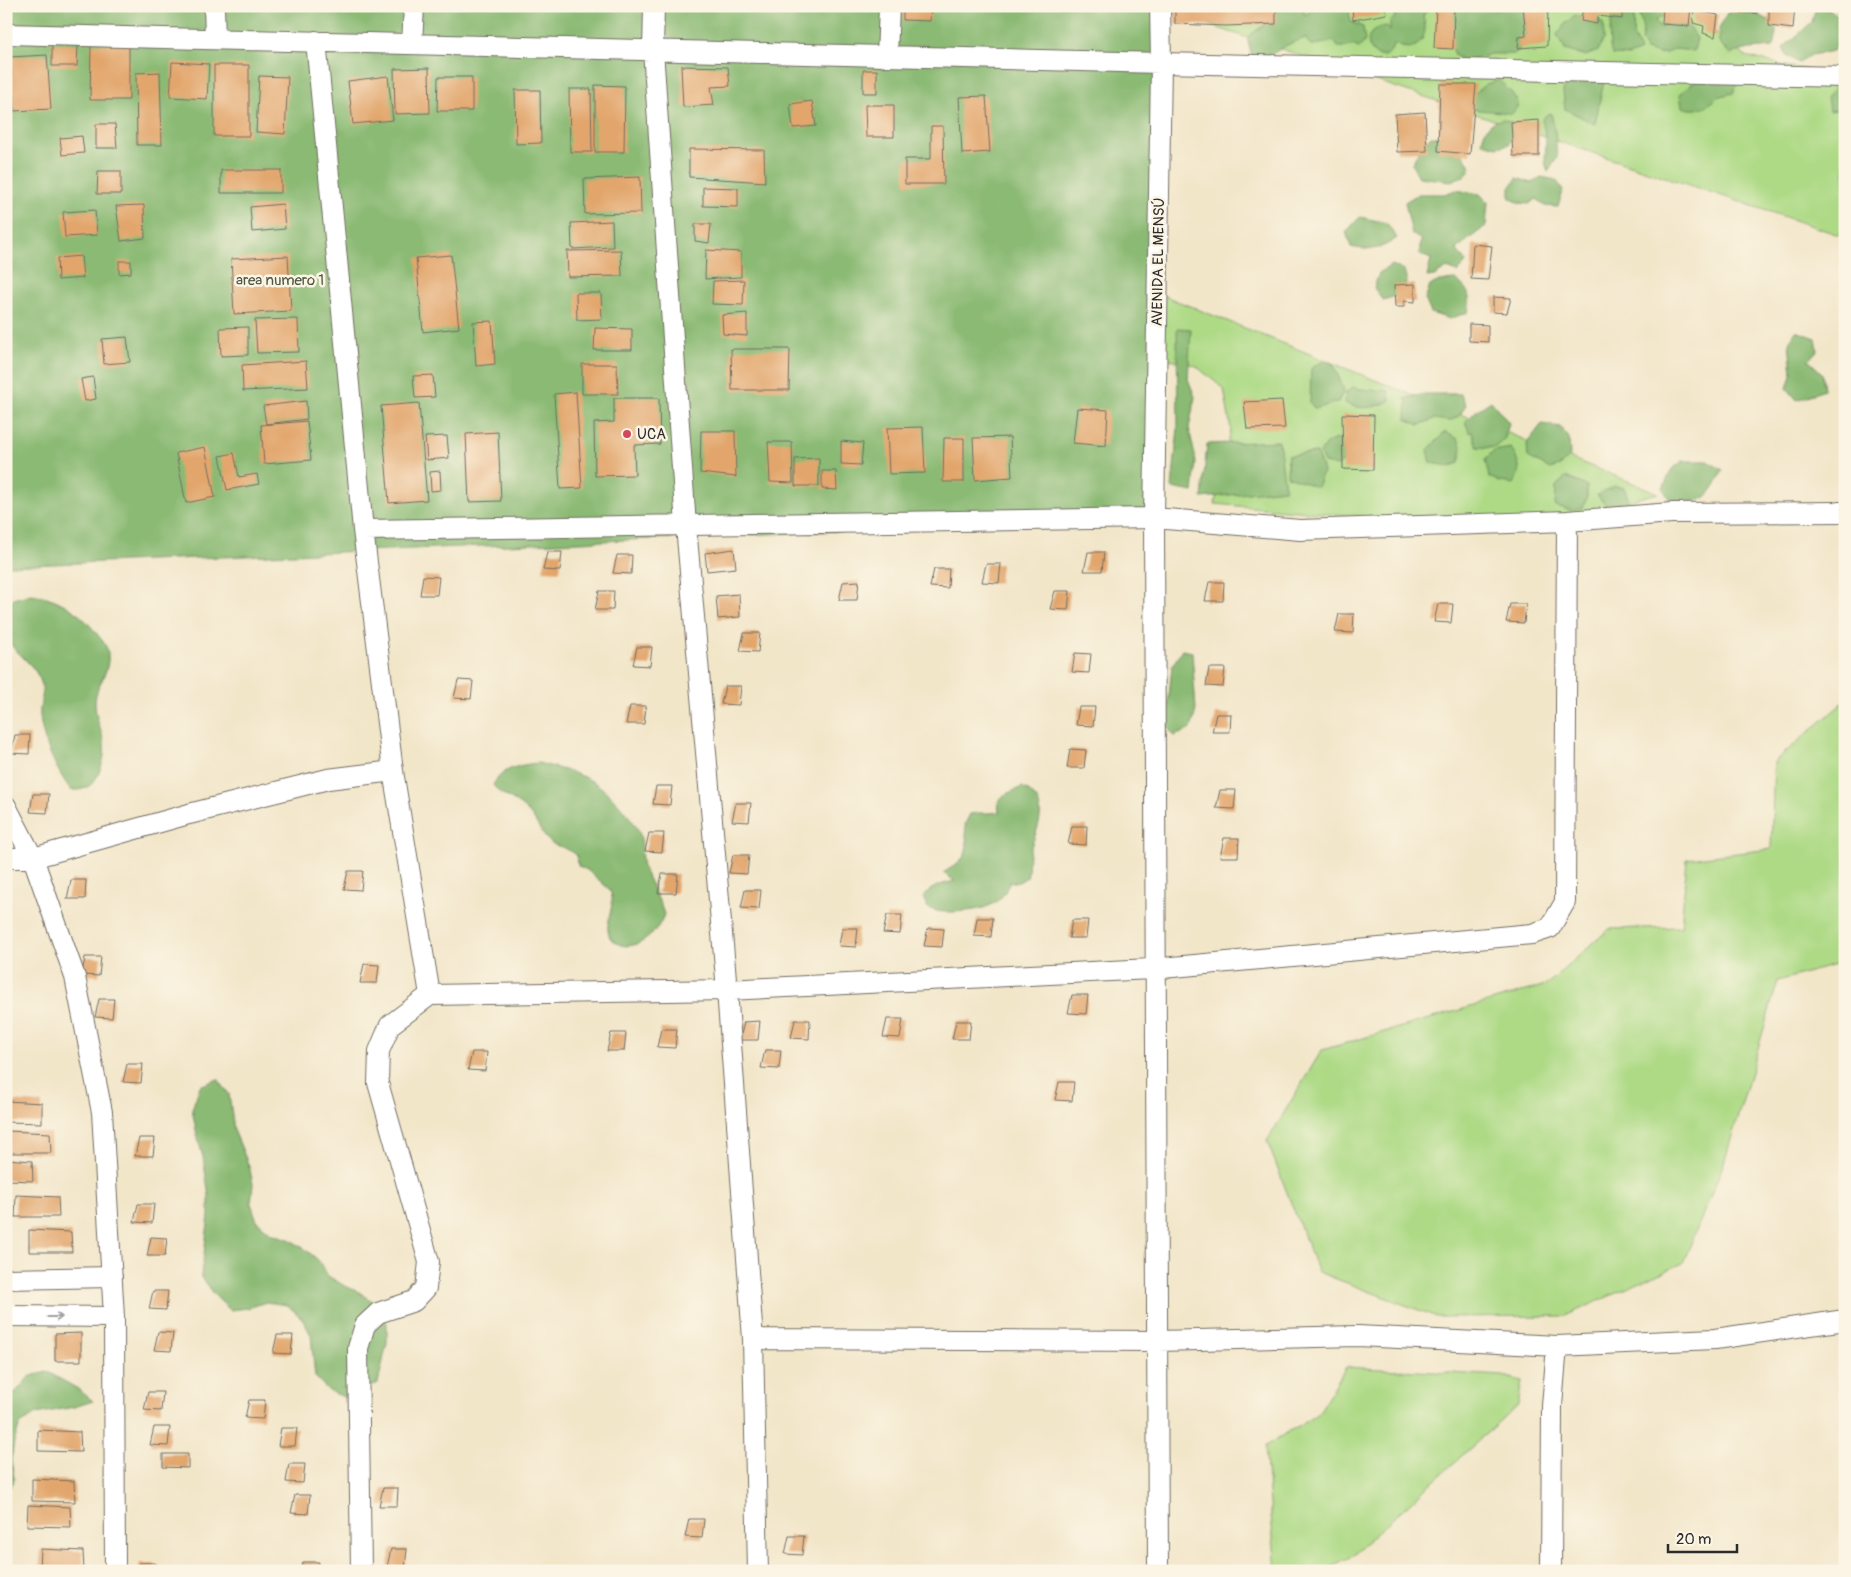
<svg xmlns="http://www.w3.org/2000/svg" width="1851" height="1577" font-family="Pangolin,sans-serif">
	<rect width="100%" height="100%" fill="#fcf5e5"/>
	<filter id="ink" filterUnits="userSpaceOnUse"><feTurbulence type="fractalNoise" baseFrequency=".02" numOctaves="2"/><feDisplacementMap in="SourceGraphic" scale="10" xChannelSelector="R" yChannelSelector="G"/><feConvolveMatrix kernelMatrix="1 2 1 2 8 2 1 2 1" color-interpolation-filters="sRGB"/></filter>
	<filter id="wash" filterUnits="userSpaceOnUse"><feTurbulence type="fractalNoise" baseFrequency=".0096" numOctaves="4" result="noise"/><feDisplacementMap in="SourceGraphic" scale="20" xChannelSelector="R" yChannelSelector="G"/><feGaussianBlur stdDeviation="1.12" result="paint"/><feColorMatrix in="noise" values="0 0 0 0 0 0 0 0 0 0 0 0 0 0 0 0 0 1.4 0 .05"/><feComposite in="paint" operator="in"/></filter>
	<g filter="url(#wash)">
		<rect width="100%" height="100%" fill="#f2e6c9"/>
		<!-- green -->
		<path fill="#aeda86" stroke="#6c8258" d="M456 6H1683L1745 56 1787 66 1845 76V237L1161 9 1157 293 1658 493 1534 526 1402 520 1215 504 1231 429 1224 389 1195 365 1100 345Z
			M1845 701V962L1778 981 1724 1163 1683 1263 1565 1316 1437 1317 1318 1272 1267 1141 1322 1050 1546 985 1609 929 1681 927 1687 859 1771 849 1774 762Z
			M1346 1367 1503 1376 1522 1381 1518 1405 1350 1557 1321 1571H1276L1265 1446 1318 1414Z"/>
		<!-- forest -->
		<path fill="#8aba73" stroke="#5a724f" d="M6 6H1161L1154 518 6 566Z
			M1273 6H1302L1305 15 1318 6H1348L1351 22 1363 27 1365 41 1359 48 1352 45 1348 47H1338L1334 41 1311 46 1305 38C1300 40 1294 42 1289 44 1273 52 1270 60 1251 54L1247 37 1273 19Z
			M1392 6H1430L1423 16C1430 37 1417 56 1395 44 1393 46 1391 52 1388 54 1373 65 1353 30 1387 26L1390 31V22L1395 17Z
			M1459 6H1515V8L1528 13C1531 34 1529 38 1515 54H1490L1468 62 1454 55 1449 33 1450 16Z
			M1617 6H1632L1634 13 1633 35 1640 51 1629 56 1612 55C1607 41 1610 19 1617 6Z
			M1641 6H1667V13L1655 21 1660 28 1673 20 1685 22 1697 38 1694 51 1674 49 1666 53 1658 54 1646 50 1641 41 1643 30 1640 17Z
			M1837 6H1845V28L1840 19 1838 41 1833 51 1811 55 1799 63 1787 56 1783 48 1812 22 1816 7 1829 9 1839 16Z
			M1748 10 1775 23 1776 33 1773 47 1749 49 1730 54 1719 42V29L1727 13Z
			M1575 15 1592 18 1603 23 1604 39 1598 51 1585 56 1565 50 1557 35 1564 25Z
			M1712 66 1737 85 1733 93 1717 97C1708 108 1695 112 1682 107L1680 94Z
			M1568 79 1604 81 1595 124 1565 109 1563 91Z
			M1499 80 1512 93 1519 104 1512 114C1498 110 1484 112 1469 108L1471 96 1486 84Z
			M1841 80 1845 81V109L1829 111 1827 97Z
			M1551 113 1555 131 1557 158 1548 172 1545 162 1546 138 1542 120 1547 114Z
			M1503 119 1516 124 1515 133 1509 144 1498 147 1482 143C1484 129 1488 123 1503 119Z
			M1431 136C1453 139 1461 149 1471 168L1464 177 1450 181 1419 177 1412 164 1421 146Z
			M1541 177 1556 180 1563 190 1558 207 1545 206 1537 199 1529 204 1519 203 1510 198V188L1517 178 1532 183Z
			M1456 190 1480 194 1488 202 1486 226 1456 249 1466 262 1458 272 1447 268 1434 276 1427 277 1431 259 1419 254 1421 240 1412 234 1405 202 1418 194H1444Z
			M1360 217 1387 223 1397 238C1380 250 1371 251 1351 247L1346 232Z
			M1392 265 1404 270 1407 281 1399 295 1383 300 1374 288 1379 273Z
			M1456 280C1469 289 1471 297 1468 312L1450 319 1431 313 1425 299 1430 286 1439 281Z
			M1177 328 1191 329 1188 379 1195 397 1189 428 1196 461 1193 492 1172 488 1178 428Z
			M1796 331 1816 338 1818 351 1808 360 1822 373 1824 390 1797 400 1787 388 1792 372 1789 342Z
			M1327 360 1334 365 1344 391 1338 402 1315 409 1310 403 1311 369 1318 364Z
			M1353 387C1363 391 1378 389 1389 391L1390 400C1377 409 1358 410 1345 403L1346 393Z
			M1424 394H1461L1466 405 1460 415 1450 421 1434 419 1419 425 1406 419 1407 400 1404 399Z
			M1491 401 1509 423 1505 438 1494 448 1477 447 1472 431 1470 433 1465 422 1476 411Z
			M1542 424 1560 427 1569 438 1570 456 1560 466 1550 469 1528 457 1527 443Z
			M1445 432 1458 439 1462 449 1459 463 1450 466 1431 463 1428 450Z
			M1335 439 1345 442 1354 451 1338 466 1324 463 1320 453 1326 444Z
			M1279 441 1285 489 1202 498 1207 444Z
			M1511 448C1520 464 1522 467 1514 484L1500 482 1489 477 1485 459 1494 451Z
			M1317 453 1323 472 1317 487 1287 476 1288 455Z
			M1683 461H1707L1723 470C1708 501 1702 506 1669 499L1663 488 1672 469Z
			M1566 477 1587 486V497L1583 508 1573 511 1555 506 1556 486Z
			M1615 486 1624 488 1628 498 1622 512 1612 513 1597 495Z
			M31 594C59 597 80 612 97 634 102 640 108 647 108 654 110 674 96 684 95 701 95 733 114 739 98 775 92 787 83 791 71 790 57 772 41 738 40 715 39 706 44 694 42 685 37 666 17 654 6 639V601Z
			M1182 650 1192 652 1196 710 1191 729 1174 736 1166 725 1172 666Z
			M538 763C554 767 582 774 595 783 608 791 636 821 640 835 644 846 639 857 644 869 650 884 659 898 664 914 659 931 640 950 621 945 618 944 613 941 611 939 601 924 619 904 609 889 607 887 603 884 600 881 593 875 588 869 578 866L577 856C573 853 569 850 564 848 557 845 552 845 547 839 538 829 536 818 524 808 514 799 501 796 493 785 502 768 519 765 538 763Z
			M1022 787C1052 803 1038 825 1030 850 1027 859 1030 868 1027 877L1019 882H1009C1003 904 986 909 966 911 951 912 940 914 927 907L923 897C932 886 941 884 955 881L943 873 959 863 965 855 967 846 965 824 970 814C980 812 989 814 999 812L998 802 1004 795Z
			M218 1079 229 1094 234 1130 249 1166 253 1184 251 1203 257 1221 271 1233 289 1239 305 1249 318 1260 328 1276 343 1285 359 1292 378 1305 387 1324V1343L378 1383 349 1399 329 1391 315 1377 311 1335 302 1318 287 1305 266 1302 248 1308 230 1310 213 1294 201 1276 209 1216V1196L203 1157 197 1135 192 1109 200 1086Z
			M46 1371 78 1389 93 1401 74 1407 36 1414 20 1424 14 1442 11 1460 14 1479 6 1495V1395L16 1392 29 1377Z"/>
		<g id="blocks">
			<!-- building -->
			<path fill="#e2a66c" d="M903 6H931L930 21 903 20Z
				M1175 6H1276V24L1226 26 1175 24Z
				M1352 6H1385L1387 14 1353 20Z
				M1436 6H1454L1453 49 1434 48Z
				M1523 6H1548L1547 46 1518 48 1519 37 1526 36Z
				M1583 6H1622V19L1598 16 1597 24 1581 21Z
				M1663 6H1691L1689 26 1662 24Z
				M1734 6H1758L1757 13H1734Z
				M1769 6H1795L1793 29 1769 26Z
				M1694 10 1718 15 1715 37 1703 33 1704 26 1693 23Z
				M52 43 78 44 77 66H52Z
				M91 44H129V100H90Z
				M47 55 51 109 14 111 10 57Z
				M172 62 209 64 207 99 170 97Z
				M214 65H249V136H214Z
				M681 66 728 67 730 86 711 87 714 105 683 107Z
				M429 68 430 113 395 114 394 69Z
				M863 70H877V93H863Z
				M160 72 162 145H137L136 73Z
				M259 76 288 77 285 134 256 132Z
				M388 76 393 120 353 124 348 81Z
				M438 77H472V111H437Z
				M1440 84H1476L1470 154 1438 151Z
				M595 85 625 86 624 152H595Z
				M569 89H591L592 152H570Z
				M515 90H540L541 143 516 144Z
				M986 96 990 152 962 154 959 97Z
				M812 101 816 126 793 128 790 104Z
				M865 105H894V137H866Z
				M1425 112 1427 151 1397 152 1395 114Z
				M1539 120V156H1513L1511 122Z
				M96 124H115L117 148H96Z
				M931 126H943L944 184H905V159H931Z
				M82 136 84 153 62 155 60 138Z
				M689 149 764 150 765 182 689 177Z
				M221 170H281V193H221Z
				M98 171H121V194H97Z
				M640 177 641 213 585 214 584 179Z
				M703 187 738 188V207L703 206Z
				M283 204 285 229 252 232 250 207Z
				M144 205 145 238 121 241 116 206Z
				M95 210 97 235 65 237 63 212Z
				M612 221 613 247 572 249 571 223Z
				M695 224H711L709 243 695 241Z
				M1473 244 1492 246 1488 280 1471 279Z
				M621 250 622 276 568 277 567 251Z
				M706 250 741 252V277L705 279Z
				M451 255 459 328 423 332 416 258Z
				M81 256 83 278 58 280 57 258Z
				M288 256 291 311 234 314 231 259Z
				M119 261H131V273L119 274Z
				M744 280 743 305 712 304 713 281Z
				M1415 284V302L1404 301V307H1395L1394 285Z
				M576 293H601L602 319 577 320Z
				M1493 297 1511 298 1507 313 1493 312Z
				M747 313V336L723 334 722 315Z
				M298 319 299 352 257 353 255 320Z
				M492 321 495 364 476 366 473 322Z
				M1469 324 1488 325V342L1469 341Z
				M248 327V355L221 356 220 328Z
				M595 328 632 329V350H594Z
				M127 337 130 362 104 364 102 339Z
				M731 349H790L789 390H732Z
				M306 361 308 388 243 391 242 365Z
				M582 364H617L618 394H582Z
				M433 375 435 397 415 398 413 376Z
				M93 377 96 399 85 401 81 379Z
				M576 392 582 488 560 489 554 394Z
				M614 398H659L660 444 634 445 635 475 595 476 594 423 614 422Z
				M1282 400 1285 428 1247 429 1244 402Z
				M306 401 307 419 266 424 263 406Z
				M419 403 427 500 389 503 381 406Z
				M1077 408 1108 410 1106 446 1073 443Z
				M1342 414 1374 415 1373 470 1343 469Z
				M307 421 311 460 264 464 261 425Z
				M923 427 925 473 889 474 887 428Z
				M701 431H735L736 477 700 473Z
				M498 432 501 501 469 502 466 434Z
				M447 436 449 458 427 460 425 437Z
				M1010 437 1012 477 975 480 973 438Z
				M944 438H964V482H943Z
				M841 441 863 443 861 465 841 464Z
				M768 442H792L793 483 770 482Z
				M205 447 215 497 186 503 176 453Z
				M234 453 239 477 257 474 259 484 227 490 220 456Z
				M819 458V486H795V459Z
				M440 471 441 490 431 491 430 472Z
				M822 471H836L837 490 822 489Z
				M734 549 736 568 707 571 705 553Z
				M547 552H562L560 571 543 570Z
				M1088 552H1104L1102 571H1084Z
				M617 555H632L631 574 613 573Z
				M986 564H1001L999 583 982 582Z
				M934 569H949L948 588 930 587Z
				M423 576 439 577 437 595H420Z
				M859 581 857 600H839L843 582Z
				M1209 582H1224L1223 601H1205Z
				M599 591H614L613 610H595Z
				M1055 591H1070L1068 610 1050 609Z
				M739 594 740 617 718 619 716 596Z
				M1438 604H1453L1451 623 1434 622Z
				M1510 604H1526L1524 623 1506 622Z
				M1339 614H1354L1353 633 1335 632Z
				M744 633H760L758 652 740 651Z
				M637 647H652L650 666 633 665Z
				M1075 653 1091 654 1089 673 1072 672Z
				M6 654H11L9 673 6 672Z
				M1209 668H1225L1223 687 1206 686Z
				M458 680 473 681 471 699 454 698Z
				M725 686H741L739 705 721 704Z
				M630 706H646L644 724H626Z
				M1079 707H1095L1093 726 1076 725Z
				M1216 714H1231L1230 732H1212Z
				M15 735H30L29 754 11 753Z
				M1070 749 1086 750 1084 768H1067Z
				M656 786H672L670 805 653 804Z
				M1220 790H1236L1234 809 1216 808Z
				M33 794H49L47 813 30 812Z
				M736 803H751L749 822 732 821Z
				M1072 826H1087L1086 845 1068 844Z
				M649 833H664L662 852 645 851Z
				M1224 838H1239L1238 857H1220Z
				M733 855H749L747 874 729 873Z
				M348 871H363L361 890 344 889Z
				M662 874H678L676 893H658Z
				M71 880H86L85 899H67Z
				M745 890H761L759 909 741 908Z
				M887 915H902L900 934 883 933Z
				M977 918H993L991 937 974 936Z
				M1072 920H1088L1086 938H1069Z
				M842 928H858L856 947 839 946Z
				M928 928 944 929 942 947 924 946Z
				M85 957H101L99 976 82 975Z
				M364 964 379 965 377 983H360Z
				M1072 995H1088L1086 1014 1068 1013Z
				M99 999H114L112 1018 95 1017Z
				M887 1019H903L900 1038 883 1037Z
				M795 1020H810L809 1039 791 1038Z
				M760 1021 758 1040H740L744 1022Z
				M956 1021H971L969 1039H952Z
				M661 1029H677L675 1048 657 1047Z
				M611 1033H626L624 1051H607Z
				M765 1050H781L779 1069 761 1068Z
				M472 1052H487L485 1071 468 1070Z
				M127 1064H143L141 1083 123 1082Z
				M1059 1082H1074L1072 1101 1055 1100Z
				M6 1101 42 1103V1123L6 1122Z
				M8 1131 50 1133 51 1153H8Z
				M139 1138H155L153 1156H135Z
				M6 1159 32 1161 33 1181 6 1180Z
				M16 1195 58 1197 59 1217H15Z
				M138 1204H154L152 1223 134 1222Z
				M29 1230 71 1232 72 1252H29Z
				M151 1237 167 1238 165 1256H147Z
				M153 1291H168L166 1310 149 1309Z
				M158 1332 173 1333 171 1351 154 1350Z
				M81 1333V1361H55V1334Z
				M277 1335H293L291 1354 273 1353Z
				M148 1392H163L161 1411 144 1410Z
				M249 1400H265L263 1419 245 1418Z
				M154 1427H170L168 1446 150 1445Z
				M281 1428H297L295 1446H278Z
				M38 1430 80 1432 81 1452 38 1451Z
				M163 1454H188V1468L163 1467Z
				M289 1464H305L303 1483 286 1482Z
				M32 1479 74 1481 75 1502 32 1501Z
				M383 1488H398L397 1506H379Z
				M295 1495H310L308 1514 291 1513Z
				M28 1505 70 1507 71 1527 27 1526Z
				M689 1519H704L702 1538 685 1537Z
				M789 1536H804L802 1555 785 1554Z
				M41 1549 83 1551 84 1571 40 1570Z
				M391 1549H407L405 1568 387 1567Z
				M303 1562H319L318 1571H301Z
				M140 1563H155L154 1571H138Z"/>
		</g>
	</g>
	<g filter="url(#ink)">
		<use href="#blocks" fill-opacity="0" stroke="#716c62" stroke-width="1"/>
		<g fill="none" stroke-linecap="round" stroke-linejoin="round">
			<!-- minor casing -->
			<g stroke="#716c62" stroke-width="22">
				<path id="minor" d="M214 6 215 39
					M654 6 653 50 686 526 727 990 753 1339 758 1571
					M6 34 1161 63 1845 77
					M316 41 363 530 393 771 430 995 390 1025 379 1051 378 1083 429 1262 426 1288 414 1301 378 1313 365 1325 358 1348 361 1571
					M412 44 414 6
					M887 56 889 6
					M363 530 1154 518 1300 530 1567 521 1672 513 1845 512
					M6 806 33 858 75 977 102 1112 114 1317 115 1571
					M6 858H33L189 814 328 779 393 771
					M430 995 727 990 1151 969 1532 934 1550 928 1565 902 1567 521
					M6 1279 112 1277
					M6 1316 114 1317
					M753 1339 1158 1341 1358 1336 1557 1346
					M1158 1571 1154 518 1161 63 1160 6
					M1551 1571 1552 1406 1557 1346 1715 1339 1845 1320"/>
			</g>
			<!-- minor -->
			<use href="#minor" stroke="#fff" stroke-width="20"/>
		</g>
		<!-- one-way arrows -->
		<defs><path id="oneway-shaft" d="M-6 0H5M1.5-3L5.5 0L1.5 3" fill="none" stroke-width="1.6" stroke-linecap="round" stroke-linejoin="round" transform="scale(1.25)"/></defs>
		<use stroke="#a0a0a0" href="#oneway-shaft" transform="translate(55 1317)"/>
	</g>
	<!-- markers -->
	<circle fill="#d1495b" stroke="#fcf5e5" stroke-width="2" cx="627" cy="434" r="5"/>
	<g text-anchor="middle" stroke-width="5" stroke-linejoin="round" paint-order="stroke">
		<!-- street labels -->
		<g font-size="15" fill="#2b2b2b" stroke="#fcf5e5">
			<text transform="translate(1158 262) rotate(-89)" y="5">AVENIDA EL MENSÚ</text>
		</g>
		<!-- park labels -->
		<g font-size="15" fill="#4c5742" stroke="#fcf5e5">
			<text x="280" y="285">area numero 1</text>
		</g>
		<!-- poi labels -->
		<g font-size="15" fill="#2b2b2b" stroke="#fcf5e5" text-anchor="start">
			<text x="637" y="439">UCA</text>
		</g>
	</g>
	<!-- margin -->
	<rect width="1851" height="1577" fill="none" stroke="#fcf5e5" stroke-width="25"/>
	<!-- scale -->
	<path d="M1668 1544v8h69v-8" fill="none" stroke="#2b2b2b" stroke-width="2.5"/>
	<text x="1676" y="1544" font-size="15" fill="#2b2b2b" stroke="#fcf5e5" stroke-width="4" paint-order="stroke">20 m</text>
</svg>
